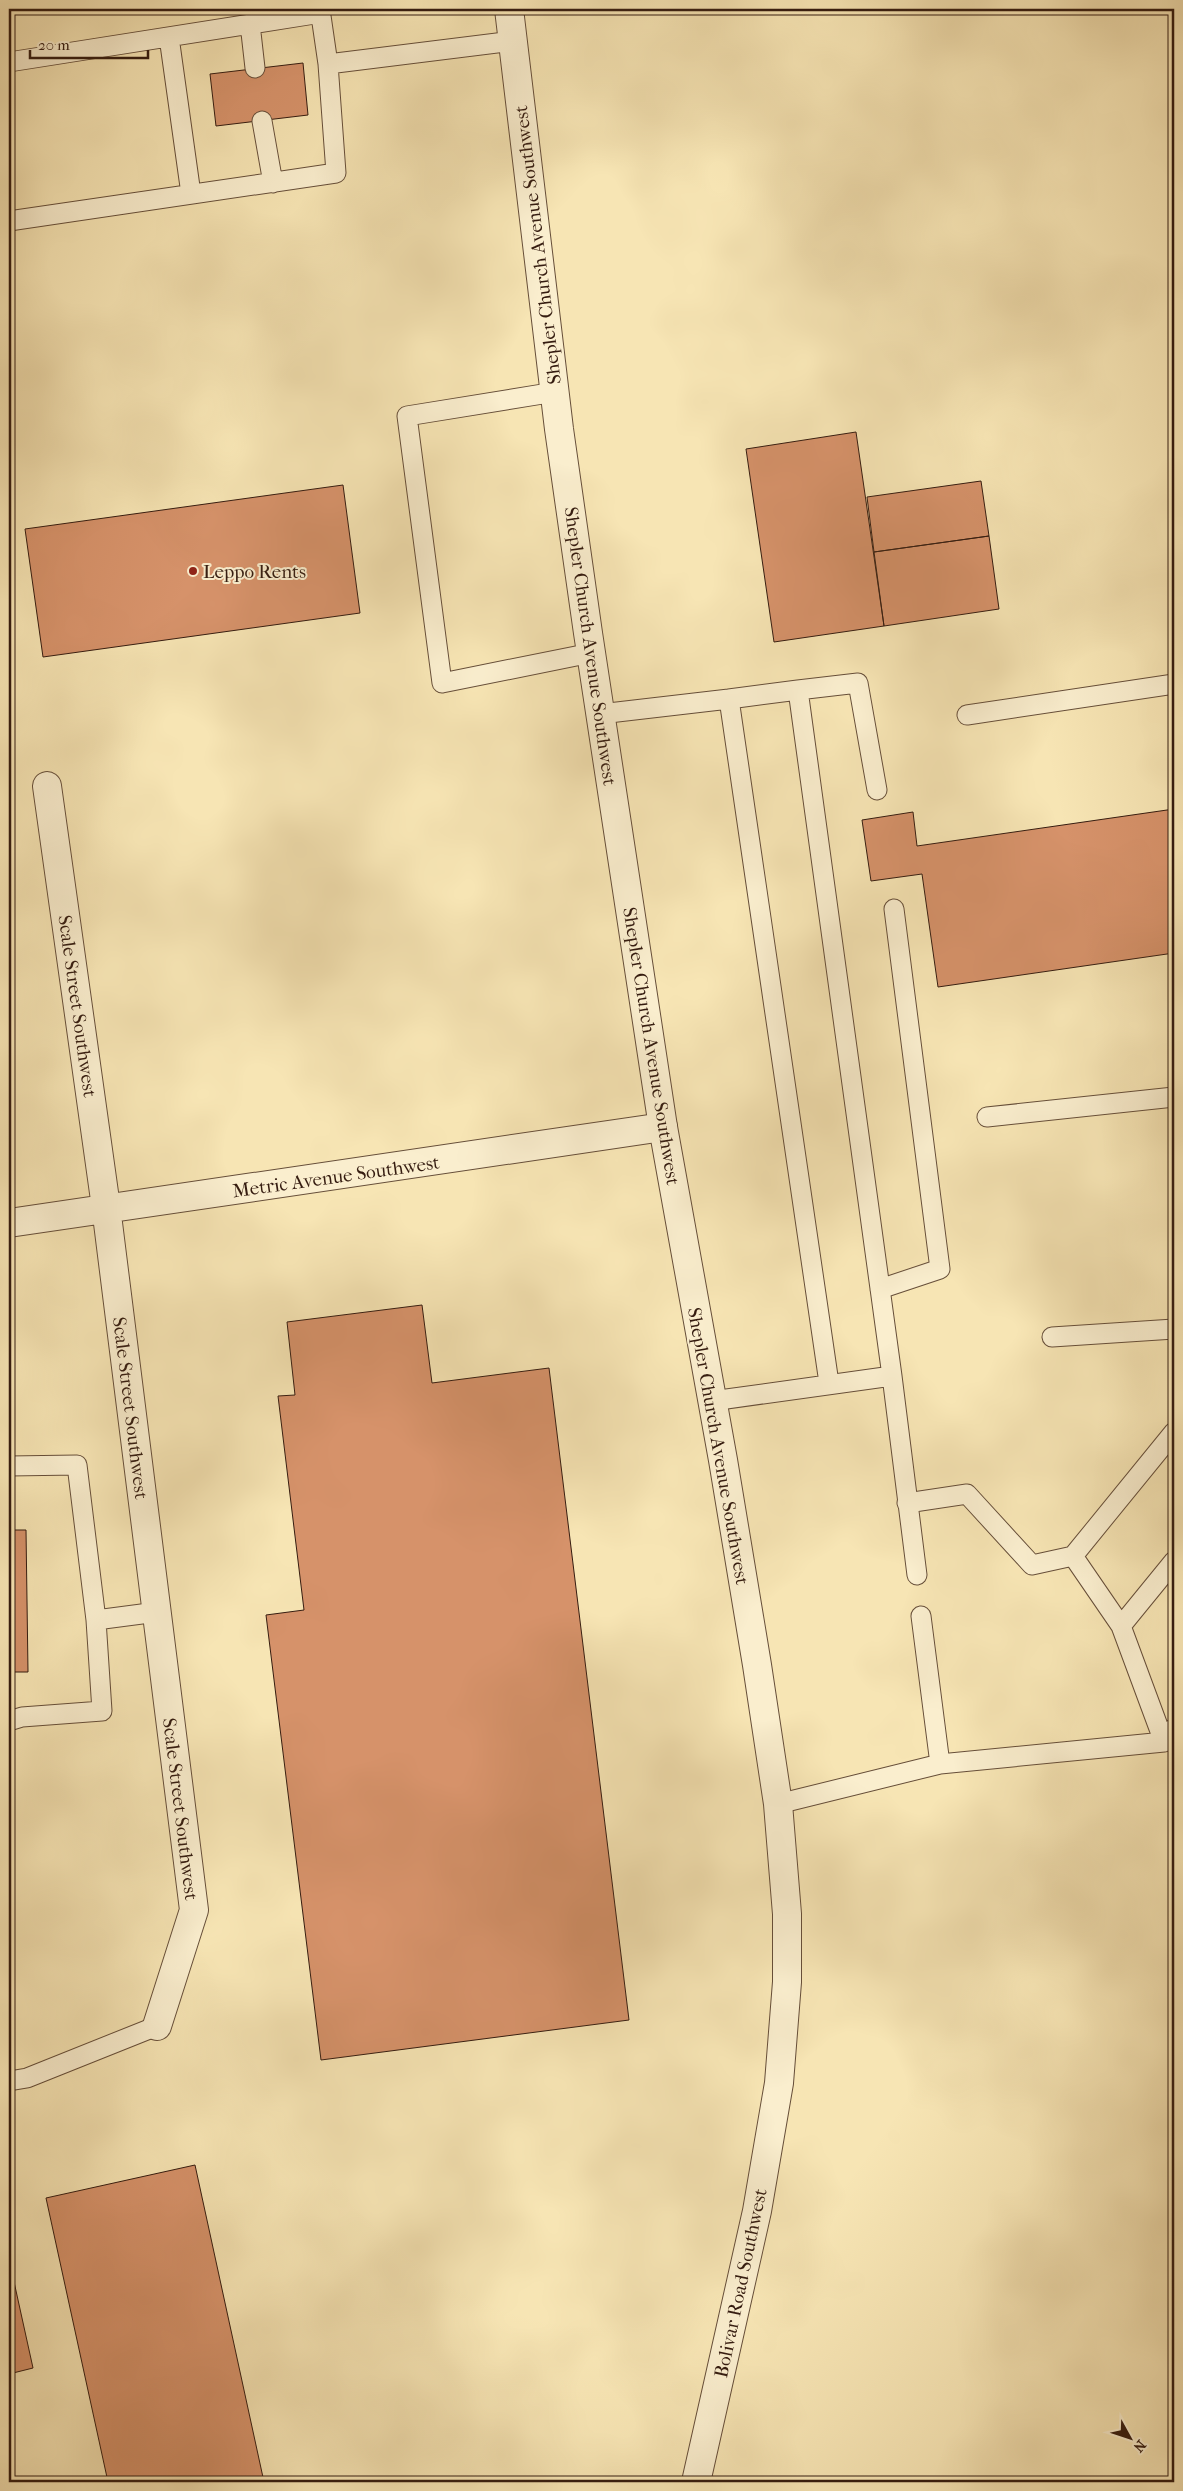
<svg xmlns="http://www.w3.org/2000/svg" width="1183" height="2491" font-family="'IM FELL French Canon',serif">
	<rect width="100%" height="100%" fill="#f7e5b4"/>
	<filter id="stains"><feTurbulence type="fractalNoise" baseFrequency=".004" numOctaves="4"/><feColorMatrix values="0 0 0 0 .2 0 0 0 0 .09 0 0 0 0 .02 0 0 0 .5 -.17"/></filter>
	<radialGradient id="worn" r=".72"><stop offset=".6" stop-color="#630" stop-opacity="0"/><stop offset="1" stop-color="#630" stop-opacity=".3"/></radialGradient>
	<!-- building -->
	<path fill="#d6926a" stroke="#351c10" d="M303 63 308 115 216 126 210 74Z
		M856 432 884 626 774 642 746 449Z
		M981 481 989 536 874 552 867 497Z
		M343 485 360 613 43 657 25 529Z
		M989 536 999 609 884 626 874 552Z
		M1174 809V953L938 987 922 874 871 881 862 820 913 812 917 846Z
		M422 1305 432 1383 549 1368 629 2020 321 2060 266 1615 304 1610 278 1396 295 1395 287 1322Z
		M9 1530H26L28 1672H9Z
		M195 2165 264 2482H108L46 2198Z
		M9 2259 33 2368 9 2374Z"/>
	<g fill="none" stroke-linecap="round" stroke-linejoin="round">
		<!-- service casing -->
		<g stroke="#664e39" stroke-width="21">
			<path id="service" d="M320 9 328 64 513 41
				M250 24 255 68
				M169 37 191 194
				M9 62 321 13
				M262 121 273 183
				M9 221 336 173 328 64
				M555 392 407 416 442 683 591 653
				M798 690 858 683 877 790
				M729 699 798 690 892 1376 917 1575
				M600 714 729 699 829 1383
				M967 715 1174 684
				M987 1117 1174 1097
				M880 1289 940 1269 894 909
				M1052 1337 1174 1329
				M712 1401 892 1376
				M9 1466 77 1465 96 1620 157 1612
				M907 1503 967 1494 1032 1565 1073 1556
				M1121 1626 1073 1556 1174 1432
				M9 1721 22 1717 102 1711 96 1620
				M1164 1742 1121 1626 1174 1561
				M940 1764 1164 1742 1174 1728
				M778 1804 940 1764 921 1616
				M9 2081 27 2078 157 2026"/>
		</g>
		<!-- minor casing -->
		<g stroke="#664e39" stroke-width="30">
			<path id="minor" d="M47 786 106 1207 194 1910 157 2026
				M9 1223 663 1127"/>
		</g>
		<!-- tertiary casing -->
		<g stroke="#664e39" stroke-width="30">
			<path id="tertiary" d="M509 9 559 429 588 633 663 1127 723 1460 757 1665 778 1804 787 1914V1982L779 2083 757 2211 696 2482"/>
		</g>
		<!-- service -->
		<use href="#service" stroke="#faeece" stroke-width="19"/>
		<!-- minor -->
		<use href="#minor" stroke="#faeece" stroke-width="28"/>
		<!-- tertiary -->
		<use href="#tertiary" stroke="#faeece" stroke-width="28"/>
	</g>
	<!-- markers -->
	<circle fill="#8f2418" stroke="#faeece" stroke-width="2" cx="193" cy="571" r="5"/>
	<g text-anchor="middle" stroke-width="4" stroke-linejoin="round" paint-order="stroke">
		<!-- street labels -->
		<g font-size="19" fill="#351c10" stroke="#faeece">
			<text transform="translate(537 245) rotate(-97)" y="7">Shepler Church Avenue Southwest</text>
			<text transform="translate(591 646) rotate(82)" y="7">Shepler Church Avenue Southwest</text>
			<text transform="translate(78 1006) rotate(82)" y="7">Scale Street Southwest</text>
			<text transform="translate(652 1046) rotate(81)" y="7">Shepler Church Avenue Southwest</text>
			<text transform="translate(336 1176) rotate(-8)" y="7">Metric Avenue Southwest</text>
			<text transform="translate(131 1408) rotate(83)" y="7">Scale Street Southwest</text>
			<text transform="translate(719 1446) rotate(80)" y="7">Shepler Church Avenue Southwest</text>
			<text transform="translate(181 1809) rotate(83)" y="7">Scale Street Southwest</text>
			<text transform="translate(740 2283) rotate(-78)" y="7">Bolivar Road Southwest</text>
		</g>
		<!-- poi labels -->
		<g font-size="19" fill="#351c10" stroke="#faeece" text-anchor="start">
			<text x="203" y="578">Leppo Rents</text>
		</g>
	</g>
	<!-- margin -->
	<rect width="1183" height="2491" fill="none" stroke="#f7e5b4" stroke-width="30"/>
	<rect x="10" y="10" width="1163" height="2471" fill="none" stroke="#351c10" stroke-width="2.5"/>
	<rect x="15" y="15" width="1153" height="2461" fill="none" stroke="#351c10"/>
	<!-- north arrow -->
	<g transform="translate(1130 2438) rotate(130)" stroke="#faeece" stroke-width="4" paint-order="stroke">
	<path d="M0-4L9 19L0 12L-9 19Z" fill="#351c10"/>
	<text y="-8" font-size="14" font-weight="bold" text-anchor="middle" fill="#351c10">N</text>
	</g>
	<!-- scale -->
	<path d="M30 50v8h118v-8" fill="none" stroke="#351c10" stroke-width="2.5"/>
	<text x="38" y="50" font-size="15" fill="#351c10" stroke="#faeece" stroke-width="4" paint-order="stroke">20 m</text>
	<rect width="100%" height="100%" filter="url(#stains)"/>
	<rect width="100%" height="100%" fill="url(#worn)"/>
</svg>
